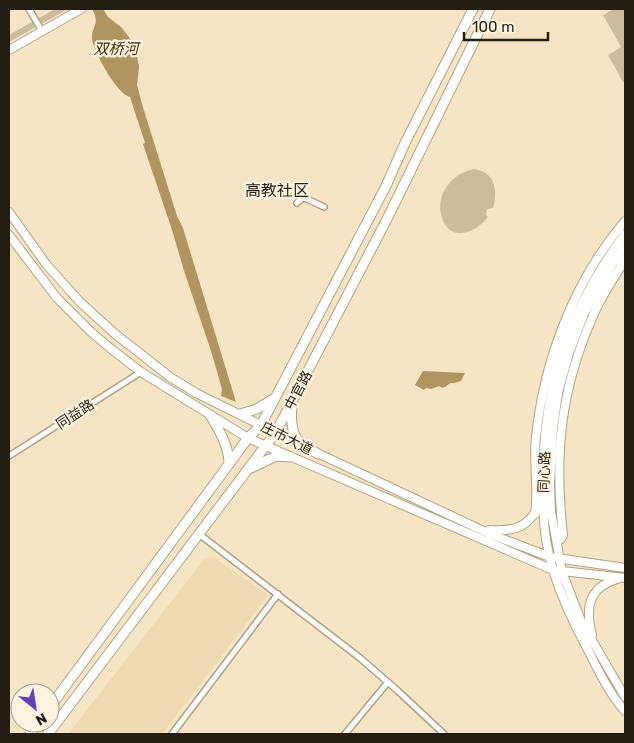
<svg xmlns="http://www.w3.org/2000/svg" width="634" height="743" font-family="Rubik,'Noto Sans SC',sans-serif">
	<rect width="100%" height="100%" fill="#f6e5c5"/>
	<!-- built -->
	<path fill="#eed9b3" d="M214 557 268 595 162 734H68L205 558Z"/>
	<!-- green -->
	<path fill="#cdbc9c" d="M55 9H68L9 42V35Z
		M614 9H625V81L623 82 608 55 621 47 603 15Z
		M474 169C495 172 498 190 493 208L487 209 486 215 488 217C474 235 447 243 441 214 436 193 454 172 474 169Z"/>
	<!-- water -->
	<path fill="#b19561" d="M92 9H103L108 17 121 27 129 37 135 48 139 66 137 85 142 104 177 216 183 228 236 402 221 396 222 389 211 351 185 274 172 230 143 144 145 143 130 97C117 94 94 53 92 39 91 25 101 26 92 9Z
		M423 371 465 373 461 381 454 383H451C446 385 445 390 439 386L431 389 426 388 424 390 415 385Z"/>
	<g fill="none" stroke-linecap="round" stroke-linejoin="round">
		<!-- street casing -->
		<g stroke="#b0a082" stroke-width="8">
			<path id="street" d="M29 9 42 31
				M297 203 302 198 307 199 324 207
				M9 456 141 372
				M199 534 360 658 398 691 444 734
				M172 734 278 594
				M345 734 388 682"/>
		</g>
		<!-- secondary casing -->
		<g stroke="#b0a082" stroke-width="10">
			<path id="secondary" d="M9 50 81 9
				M9 212 46 264 80 302 114 333 170 377 196 393 303 446
				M625 234C568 310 543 385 543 480 542 510 544 541 553 570 561 596 573 622 586 646 596 666 610 695 625 711
				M9 235 57 298 90 331 110 348 141 372 248 438 553 570 625 578
				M625 247 612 265 584 314 569 353 558 393 553 428 550 485 551 512 562 572 581 621 608 668 625 697
				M313 451 490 534 550 557 625 568
				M535 514C539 490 533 462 536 437 544 360 574 281 625 221
				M489 530C511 531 524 530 537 510
				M557 541 561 539 563 535C554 456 560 390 593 316 601 296 614 278 625 260
				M592 635C585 608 588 588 617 579"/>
		</g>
		<!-- primary casing -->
		<g stroke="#b0a082" stroke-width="11">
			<path id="primary" d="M292 406C291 416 291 430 297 439 302 445 312 450 318 454
				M240 414 257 409 273 399
				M210 415C219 430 229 446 229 464
				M251 468 276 456 290 457
				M50 707 229 464 248 438 261 425 386 186 405 143 473 9
				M30 734 38 723
				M48 734 276 432 386 221 490 9"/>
		</g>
		<!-- street -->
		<use href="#street" stroke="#fff" stroke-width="5"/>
		<!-- secondary -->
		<use href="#secondary" stroke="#fff" stroke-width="8"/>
		<!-- primary -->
		<use href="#primary" stroke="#fff" stroke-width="9"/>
	</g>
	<g text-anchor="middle" stroke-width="4.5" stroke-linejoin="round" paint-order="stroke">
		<!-- street labels -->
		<g font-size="14" fill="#241e12" stroke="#fef3e0">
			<text transform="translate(298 390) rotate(-62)" y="5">中官路</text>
			<text transform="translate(75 414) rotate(-33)" y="5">同益路</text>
			<text transform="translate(287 438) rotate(27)" y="5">庄市大道</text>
			<text transform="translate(544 472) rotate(-88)" y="5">同心路</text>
		</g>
		<!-- water labels -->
		<g font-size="15" font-style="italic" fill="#402d00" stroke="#fef3e0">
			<text x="116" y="54">双桥河</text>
		</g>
		<!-- quarter labels -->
		<g font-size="16" fill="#241e12" stroke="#fef3e0">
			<text x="277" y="196">高教社区</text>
		</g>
	</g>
	<!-- border -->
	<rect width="634" height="743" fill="none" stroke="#241e12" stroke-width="20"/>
	<!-- north arrow -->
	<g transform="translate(35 708) rotate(150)"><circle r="24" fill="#fef3e0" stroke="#a79e8e"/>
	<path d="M0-4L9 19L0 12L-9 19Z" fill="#663eb6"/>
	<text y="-8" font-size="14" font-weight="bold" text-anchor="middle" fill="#241e12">N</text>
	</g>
	<!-- scale -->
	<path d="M464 32v8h84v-8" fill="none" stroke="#241e12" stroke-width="2.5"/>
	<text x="472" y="32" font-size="15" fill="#241e12" stroke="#fef3e0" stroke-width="4" paint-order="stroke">100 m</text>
</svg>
